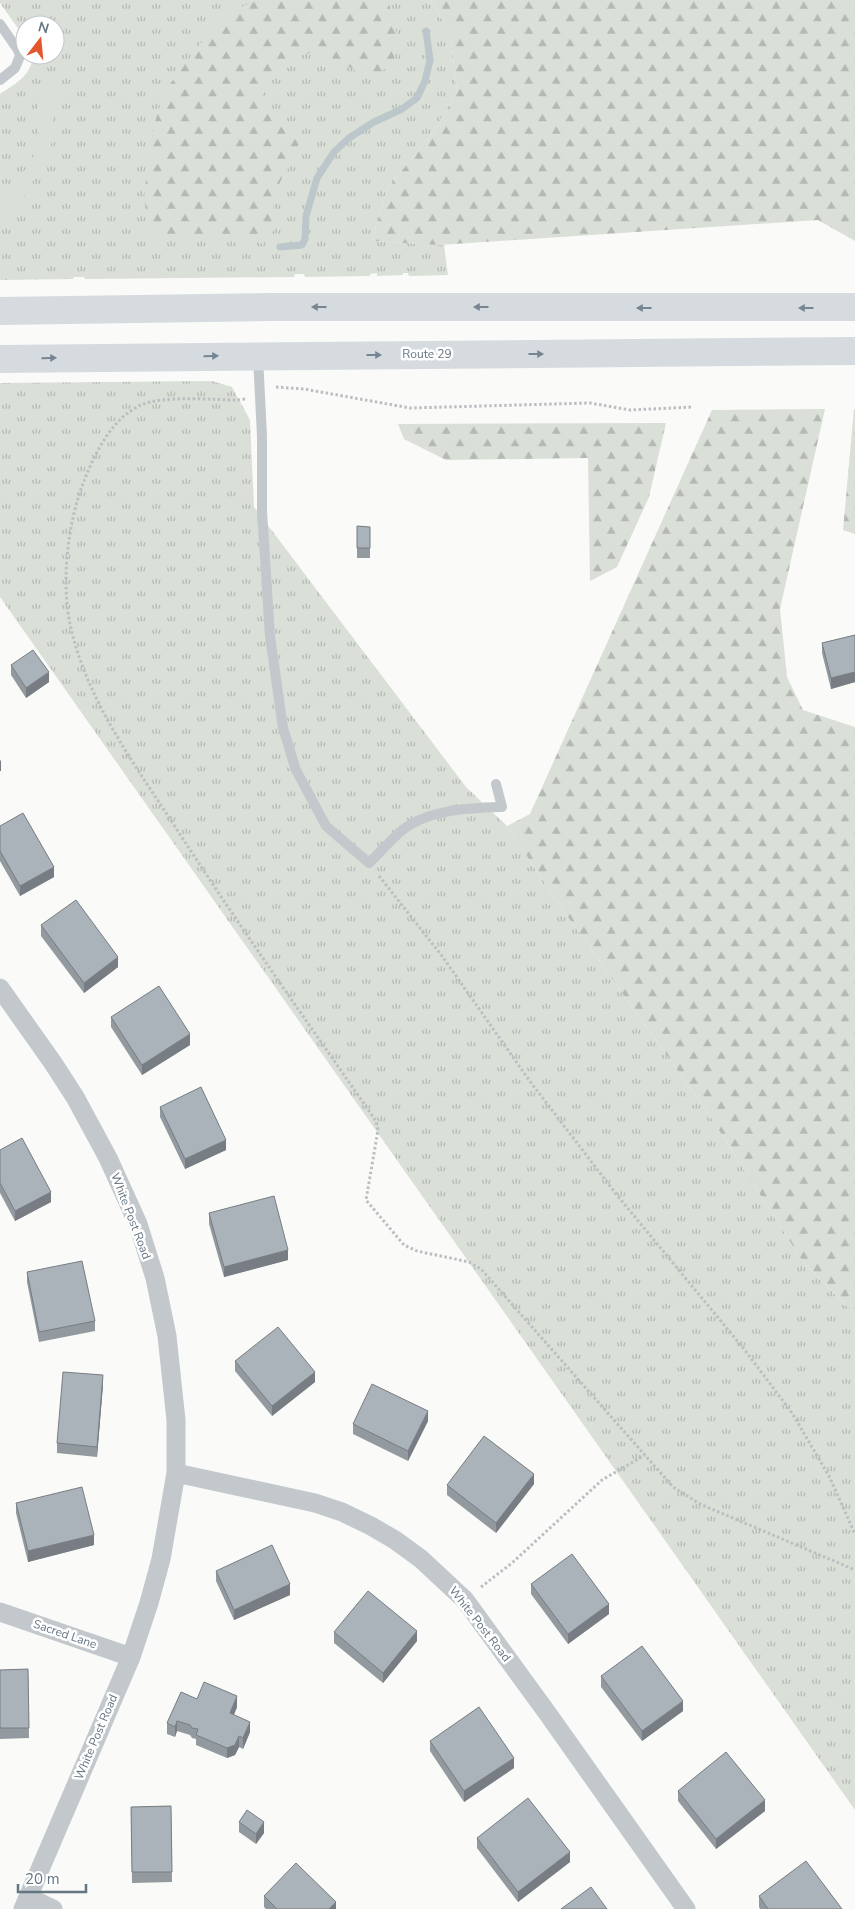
<svg xmlns="http://www.w3.org/2000/svg" width="855" height="1909" font-family="'Nunito Sans',sans-serif">
	<defs>
		<pattern id="grass-tufts" width="24" height="20" patternUnits="userSpaceOnUse" patternTransform="scale(1.25)"><rect width="24" height="20" fill="#dadfd7"/><path d="M3 7l-1-3M5 7V3M7 7l1-3M15 17l-1-3M17 17v-4M19 17l1-3" fill="none" stroke="#b4b9b4"/></pattern>
		<pattern id="forest-firs" width="22" height="20" patternUnits="userSpaceOnUse" patternTransform="scale(1.25)"><rect width="22" height="20" fill="#dadfd7"/><path d="M5 1l3.5 6h-7zM16 11l3.5 6h-7z" fill="#b4b9b4"/></pattern>
	</defs>
	<rect width="100%" height="100%" fill="#fafaf8"/>
	<!-- grass -->
	<path fill="url(#grass-tufts)" d="M0 0H430L450 32 457 92 434 131 387 189 372 241 444 245 448 275 409 276 408 273H403V275L377 276V273L370 274V276L305 277 304 274H295L294 277 85 279 84 277H74L73 279 0 280V94C14 85 34 74 32 55H55V25H25V38L0 3Z
		M212 381 232 387 250 420 254 507 466 787 507 826 558 903 708 1113 803 1262 855 1314V1810L0 597V383Z"/>
	<!-- forest -->
	<path fill="url(#forest-firs)" d="M258 0H388L400 45 390 67 367 77 322 52 302 54 288 62 269 77 263 97 271 115 288 123 299 143 291 163 274 192 273 231 263 244 244 238 150 234 144 199 150 139 164 92 206 36 234 10Z
		M430 0H855V241L818 220 439 245 372 241 387 189 434 131 457 92 450 32Z
		M825 409 780 609 787 677 803 710 855 727V1314L803 1262 708 1113 558 903 507 826 530 814 712 410Z
		M854 409H855V534L843 530Z
		M666 423 649 497 617 567 590 581 588 458 446 460 404 439 398 424Z"/>
	<!-- garden -->
	<path fill="#dadfd7" d="M52 86 57 88 59 95 53 104 52 113 55 133 42 170 35 176 29 189 17 206 0 214V195C12 180 24 176 33 157 36 151 40 142 39 135 38 114 33 100 52 86Z"/>
	<g fill="none" stroke-linecap="round" stroke-linejoin="round">
		<!-- stream -->
		<path stroke="#bbc7cb" stroke-width="7" d="M280 247 302 245 305 239 306 216 317 178 334 152 349 138 374 122 402 109 417 98 425 81 430 60 426 31"/>
		<!-- path -->
		<path stroke="#bbbfc2" stroke-width="3" stroke-dasharray="2.5 2.5" stroke-linecap="butt" d="M276 387 304 389 410 408 590 403 630 410 693 407
			M245 399 238 400C212 400 164 395 141 405 112 418 95 453 84 481 68 521 61 581 70 624 86 699 133 762 174 825 239 926 308 1023 376 1121L378 1130 366 1200 404 1245 417 1251 469 1262 481 1269 673 1487 700 1504 855 1570
			M379 876 442 956 529 1080 616 1194 744 1349 792 1413 829 1476 855 1534
			M481 1587 512 1563 602 1480 645 1455"/>
		<!-- lane -->
		<path stroke="#c3c8cc" stroke-width="10" d="M0 24 18 50 20 56 15 68 0 80
			M258 357 262 436V511L270 636 283 728 296 770 326 826 369 863C381 852 395 834 408 826 434 809 471 808 502 807L496 784"/>
		<!-- street -->
		<path stroke="#c3c8cc" stroke-width="19" d="M0 988 53 1063 75 1097 108 1158 138 1224 155 1278 167 1336 176 1420V1473L161 1559 149 1603 131 1657 23 1909
			M176 1473 315 1503 342 1512 371 1526 395 1540 421 1559 465 1600 548 1714 686 1909
			M0 1612 131 1657
			M28 1897 53 1909"/>
		<!-- primary -->
		<path stroke="#d6dbdf" stroke-width="28" d="M0 311 273 307H855
			M0 359 855 351"/>
	</g>
	<!-- wall -->
	<path fill="#929a9f" d="M357 526 370 527V558H357Z
		M855 635V682L831 689 822 653V643Z
		M11 665 49 682 26 698 11 675Z
		M0 826 54 877 20 896 0 861Z
		M41 925 118 967 84 993 41 936Z
		M111 1017 190 1045 142 1075 111 1027Z
		M160 1107 226 1150 185 1169 160 1117Z
		M0 1150 51 1202 15 1221 0 1193Z
		M209 1213 288 1260 224 1277 209 1224Z
		M27 1272 95 1321V1331L39 1342 27 1282Z
		M235 1361 315 1382 272 1416 235 1371Z
		M103 1385 97 1457 57 1453V1443Z
		M428 1421 408 1461 353 1434V1424Z
		M534 1484 496 1533 447 1495V1485Z
		M16 1503 94 1545 28 1562 16 1513Z
		M216 1571 290 1595 234 1620 216 1581Z
		M531 1584 609 1614 568 1644 531 1594Z
		M334 1632 417 1641 383 1683 334 1643Z
		M28 1669 29 1738 0 1739V1670Z
		M601 1676 683 1711 642 1741 601 1687Z
		M197 1699 237 1707 234 1715 250 1732 243 1749 239 1747 235 1755 227 1758 196 1745V1739L192 1738 190 1735 177 1731 175 1737 167 1734V1723Z
		M430 1741 514 1768 464 1802 430 1751Z
		M678 1791 765 1811 716 1849 678 1801Z
		M171 1806 172 1882 132 1883 131 1807Z
		M239 1822 264 1833 256 1844 239 1832Z
		M477 1838 570 1862 518 1902 477 1848Z
		M264 1896 336 1909H266L264 1907Z
		M759 1896 842 1909H760L759 1907Z"/>
	<!-- shaded-wall -->
	<path fill="#777d82" d="M49 672V682L26 698V688Z
		M855 672V682L831 689V678Z
		M1 760V771H0V761Z
		M54 867V877L20 896V886Z
		M118 957V967L84 993V983Z
		M190 1034V1045L142 1075V1065Z
		M226 1140V1150L185 1169V1159Z
		M51 1192V1202L15 1221V1211Z
		M288 1250V1260L224 1277V1267Z
		M315 1372V1382L272 1416V1406Z
		M103 1375V1385L97 1457V1447Z
		M428 1411V1421L408 1461V1451Z
		M534 1474V1484L496 1533V1523Z
		M94 1535V1545L28 1562V1551Z
		M290 1584V1595L234 1620V1610Z
		M609 1604V1614L568 1644V1634Z
		M417 1631V1641L383 1683V1673Z
		M237 1696V1707L230 1723V1713Z
		M683 1701V1711L642 1741V1731Z
		M177 1721V1731L175 1737V1727Z
		M250 1722V1732L243 1749V1738Z
		M239 1736V1747L235 1755 227 1758V1748Z
		M514 1758V1768L464 1802V1791Z
		M765 1800V1811L716 1849V1839Z
		M264 1822V1833L256 1844V1834Z
		M570 1852V1862L518 1902V1892Z
		M336 1902V1909H329Z"/>
	<!-- building -->
	<path fill="#aab3b9" stroke="#777d82" d="M357 526 370 527V548H357Z
		M855 635V672L831 678 822 643Z
		M33 650 49 672 26 688 11 665Z
		M23 813 54 867 20 886 0 851V826Z
		M76 900 118 957 84 983 41 925Z
		M159 986 190 1034 142 1065 111 1017Z
		M201 1087 226 1140 185 1159 160 1107Z
		M22 1138 51 1192 15 1211 0 1183V1150Z
		M274 1196 288 1250 224 1267 209 1213Z
		M82 1261 95 1321 39 1332 27 1272Z
		M278 1327 315 1372 272 1406 235 1361Z
		M63 1372 103 1375 97 1447 57 1443Z
		M372 1384 428 1411 408 1451 353 1424Z
		M484 1436 534 1474 496 1523 447 1485Z
		M82 1487 94 1535 28 1551 16 1503Z
		M272 1545 290 1584 234 1610 216 1571Z
		M572 1554 609 1604 568 1634 531 1584Z
		M368 1591 417 1631 383 1673 334 1632Z
		M642 1646 683 1701 642 1731 601 1676Z
		M28 1669 29 1728H0V1670Z
		M204 1682 237 1696 230 1713 250 1722 243 1738 239 1736 235 1745 227 1748 196 1735 198 1729 192 1728 190 1725 177 1721 175 1727 167 1723 181 1692 197 1699Z
		M479 1707 514 1758 464 1791 430 1741Z
		M726 1752 765 1800 716 1839 678 1791Z
		M528 1798 570 1852 518 1892 477 1838Z
		M171 1806 172 1872H132L131 1807Z
		M247 1810 264 1822 256 1834 239 1822Z
		M806 1861 842 1909H768L759 1896Z
		M296 1863 336 1902 329 1909H277L264 1896Z
		M591 1887 607 1909H561Z"/>
	<!-- one-way arrows -->
	<defs><path id="oneway-solid" d="M-6-.8H1V-3.2L6.5 0L1 3.2V.8H-6Z" transform="scale(1.25)"/></defs>
	<g fill="#768591">
		<use href="#oneway-solid" transform="translate(319 307) rotate(-180)"/>
		<use href="#oneway-solid" transform="translate(481 307) rotate(-180)"/>
		<use href="#oneway-solid" transform="translate(644 308) rotate(-180)"/>
		<use href="#oneway-solid" transform="translate(806 308) rotate(180)"/>
		<use href="#oneway-solid" transform="translate(536 354)"/>
		<use href="#oneway-solid" transform="translate(374 355)"/>
		<use href="#oneway-solid" transform="translate(211 356) rotate(-1)"/>
		<use href="#oneway-solid" transform="translate(49 358) rotate(-1)"/>
	</g>
	<g text-anchor="middle" stroke-width="5" stroke-linejoin="round" paint-order="stroke">
		<!-- street labels -->
		<g font-size="12" fill="#657683" stroke="#fff">
			<text x="427" y="358">Route 29</text>
			<text transform="translate(131 1216) rotate(69)" y="4">White Post Road</text>
			<text transform="translate(480 1624) rotate(52)" y="4">White Post Road</text>
			<text transform="translate(65 1634) rotate(19)" y="4">Sacred Lane</text>
			<text transform="translate(96 1737) rotate(-67)" y="4">White Post Road</text>
		</g>
	</g>
	<!-- north arrow -->
	<g transform="translate(40 40) rotate(16)"><circle r="24" fill="#ffffff" stroke="#c1c8cd"/>
	<path d="M0-4L9 19L0 12L-9 19Z" fill="#e4572e"/>
	<text y="-8" font-size="14" font-weight="bold" text-anchor="middle" fill="#657683">N</text>
	</g>
	<!-- scale -->
	<path d="M18 1884v8h68v-8" fill="none" stroke="#657683" stroke-width="2.5"/>
	<text x="25" y="1884" font-size="15" fill="#657683" stroke="#ffffff" stroke-width="4" paint-order="stroke">20 m</text>
</svg>
